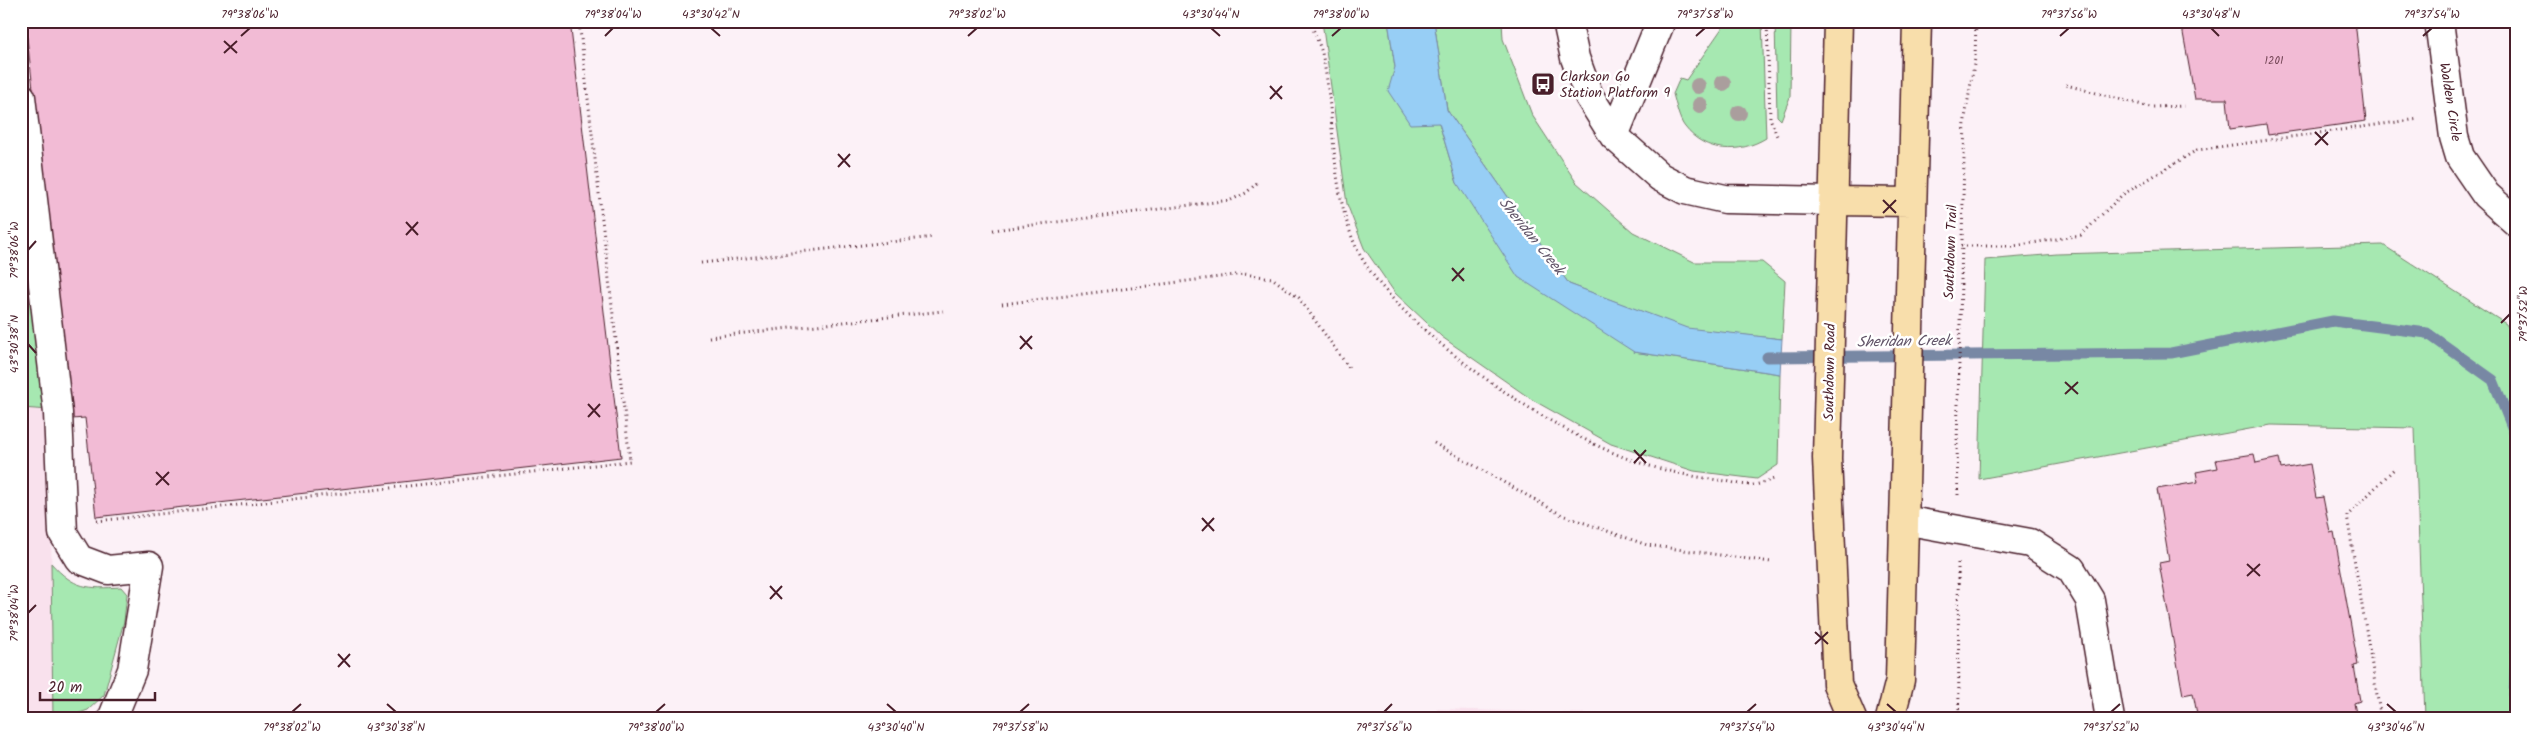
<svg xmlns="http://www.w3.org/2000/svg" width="2537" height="740" font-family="Kalam,sans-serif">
	<rect width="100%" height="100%" fill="#fcf1f7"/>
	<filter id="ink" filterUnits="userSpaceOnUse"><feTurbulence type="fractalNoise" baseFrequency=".02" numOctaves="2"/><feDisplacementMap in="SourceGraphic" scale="10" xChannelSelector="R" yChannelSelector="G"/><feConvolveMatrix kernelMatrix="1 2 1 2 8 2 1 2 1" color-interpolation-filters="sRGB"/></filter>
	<g filter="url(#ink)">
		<!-- built -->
		<path fill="#f9e1ed" d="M21 408 50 410 53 719H21Z
			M1437 709 1737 718V719H1437Z"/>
		<!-- green -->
		<path fill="#a6e8b1" stroke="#78846e" d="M1322 21H1388L1395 67 1439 123 1457 183 1634 352 1780 374 1778 465 1757 479 1694 471 1611 444 1531 399 1442 337 1395 293 1364 248 1347 204Z
			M1434 21H1502L1503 39 1532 115 1576 182 1633 232 1694 262H1762L1785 281 1782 339 1687 329 1569 284 1447 110Z
			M1727 21H1762L1766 138C1740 154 1705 153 1685 127 1679 120 1676 104 1673 94L1680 78 1686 80Z
			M1775 21H1791L1790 97 1781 120 1777 116Z
			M21 173 50 410 21 408Z
			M2383 245 2506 324 2516 341V719H2425L2415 428 2271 425 1979 479 1985 260 2057 254Z
			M51 563C74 589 88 589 121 587L127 594 124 621 104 695 88 710 63 719H53Z"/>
		<!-- water -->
		<path fill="#97cef5" stroke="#7888a4" d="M1388 21H1434L1447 110 1569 284 1687 328 1782 339 1780 374 1634 352 1518 277 1457 183 1439 123 1410 124 1388 91 1395 67Z"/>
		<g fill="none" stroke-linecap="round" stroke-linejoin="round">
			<!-- stream -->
			<path stroke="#7888a4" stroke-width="11" d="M1767 357 2171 353 2333 321 2427 333 2493 380 2516 437
				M2513 719 2516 652"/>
		</g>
		<!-- building -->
		<path fill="#f2bbd5" stroke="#4a1f2b" d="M25 21H570L621 457 96 517 85 418 72 419Z
			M2178 21H2355L2366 121 2268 135 2266 124 2230 129 2227 99H2195L2181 22Z
			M2254 454 2256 463 2279 458 2281 469 2310 464 2316 498 2323 497 2330 533 2334 532 2358 665 2354 666 2360 701 2354 703 2357 719H2198L2193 693 2183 695 2159 563 2169 561 2157 489 2198 482 2196 472 2218 468 2216 460Z"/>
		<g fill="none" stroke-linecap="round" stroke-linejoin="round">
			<!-- minor casing -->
			<g stroke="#4a1f2b" stroke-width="31">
				<path id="minor" d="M1567 21 1575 58 1589 96 1614 136 1660 177 1685 190 1725 199 1833 201
					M2439 21 2454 137 2460 157 2486 195 2516 222
					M21 97 58 413 63 533 79 559 108 570 149 566 132 670 112 719
					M1614 136 1661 21
					M1904 520 2030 543 2071 569 2090 600 2110 719"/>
			</g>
			<!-- major casing -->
			<g stroke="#4a1f2b" stroke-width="31">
				<path id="major" d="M1838 21 1827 458 1837 684 1852 719
					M1833 201 1912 202
					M1890 719 1900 680 1917 21"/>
			</g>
			<!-- path -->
			<path stroke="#4a1f2b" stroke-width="3" stroke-dasharray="1 4" stroke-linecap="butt" d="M1310 21C1314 32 1319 43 1322 53 1336 117 1329 186 1356 247 1392 325 1546 428 1626 458 1658 470 1692 477 1726 481 1734 483 1743 485 1752 485 1759 485 1767 481 1774 479
				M1767 21 1770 118 1777 136
				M2066 85 2150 107 2188 106
				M993 230 1231 200 1246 193 1257 183
				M1961 246H2014L2081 235 2122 195 2197 150 2419 119
				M701 263 934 237
				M1002 304 1244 274 1272 278 1299 298 1349 368
				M709 337 943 311
				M1434 443 1562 515 1647 545 1771 562
				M1958 495 1957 444 1965 118 1975 58 1976 21
				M97 521 630 461 579 21
				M1958 563 1959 719
				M2381 719 2347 516 2395 468"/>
			<!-- minor -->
			<use href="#minor" stroke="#fff" stroke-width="28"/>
			<!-- major -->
			<use href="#major" stroke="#f8deab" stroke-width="28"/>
		</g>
		<!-- trees -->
		<g fill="#aa9e9d">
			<circle cx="1723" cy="83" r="8"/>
			<circle cx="1698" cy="86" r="8"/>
			<circle cx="1700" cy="105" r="8"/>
			<circle cx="1739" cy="113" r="8"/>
		</g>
	</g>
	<!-- ticks -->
	<path fill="none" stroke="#4a1f2b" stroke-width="2" d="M711 28 720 36M1211 28 1220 36M2211 28 2219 36M241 36 250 28M605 36 613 28M968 36 977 28M1332 36 1341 28M1696 36 1705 28M2060 36 2069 28M2423 36 2432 28M224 41 237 53M224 53 237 41M1270 86 1282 99M1270 99 1282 86M2315 132 2328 145M2315 145 2328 132M838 154 850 167M838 167 850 154M1883 200 1896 213M1883 213 1896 200M406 222 418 235M406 235 418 222M28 250 36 241M1452 268 1464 281M1452 281 1464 268M2501 323 2510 314M1020 336 1032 349M28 344 36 353M1020 349 1032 336M2065 382 2078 394M2065 394 2078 382M588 404 600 417M588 417 600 404M1634 450 1646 463M1634 463 1646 450M156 472 169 485M156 485 169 472M1202 518 1214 531M1202 531 1214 518M2247 564 2260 576M2247 576 2260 564M770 586 782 599M770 599 782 586M28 613 36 605M1815 632 1828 644M1815 644 1828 632M338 654 350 667M338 667 350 654M387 704 396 712M887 704 896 712M1887 704 1896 712M2387 704 2396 712M292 712 301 704M656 712 665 704M1020 712 1029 704M1384 712 1392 704M1747 712 1756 704M2111 712 2120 704"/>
	<!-- icons -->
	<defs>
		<g id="bus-square" transform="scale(1.25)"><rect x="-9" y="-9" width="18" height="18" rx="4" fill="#4a1f2b" stroke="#fff"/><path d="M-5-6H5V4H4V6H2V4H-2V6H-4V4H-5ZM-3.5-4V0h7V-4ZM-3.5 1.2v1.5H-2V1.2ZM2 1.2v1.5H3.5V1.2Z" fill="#fff"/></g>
	</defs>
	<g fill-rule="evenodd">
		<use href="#bus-square" x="1543" y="84"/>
	</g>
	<g text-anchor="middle" stroke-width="5" stroke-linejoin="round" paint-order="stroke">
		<!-- number labels -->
		<g font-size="11" fill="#744656">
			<text x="2274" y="64">1201</text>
		</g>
		<!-- poi labels -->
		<g font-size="14" fill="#4a1f2b" stroke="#fff" text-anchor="start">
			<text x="1560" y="81">Clarkson Go<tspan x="1560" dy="16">Station Platform 9</tspan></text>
		</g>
		<!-- street labels -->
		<g font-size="14" fill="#4a1f2b" stroke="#fff">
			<text transform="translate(2451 102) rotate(81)" y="5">Walden Circle</text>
			<text transform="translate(1950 252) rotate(-88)" y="5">Southdown Trail</text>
			<text transform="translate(1829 372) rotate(-89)" y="5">Southdown Road</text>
		</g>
		<!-- water labels -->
		<g font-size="15" font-style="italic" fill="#615468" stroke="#fff">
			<text transform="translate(1532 236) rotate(51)" y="5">Sheridan Creek</text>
			<text transform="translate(1904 341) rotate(-1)" y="5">Sheridan Creek</text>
		</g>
	</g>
	<!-- margin -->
	<rect width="2537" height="740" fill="none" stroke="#fff" stroke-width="55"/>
	<!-- scale -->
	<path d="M40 692v8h115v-8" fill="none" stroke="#4a1f2b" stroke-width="2.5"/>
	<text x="48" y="692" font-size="15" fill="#4a1f2b" stroke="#ffffff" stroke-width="4" paint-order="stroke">20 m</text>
	<rect x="28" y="28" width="2482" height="684" fill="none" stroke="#4a1f2b" stroke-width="2"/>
	<g font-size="12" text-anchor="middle" fill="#4a1f2b">
		<text x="250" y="18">79°38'06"W</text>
		<text x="613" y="18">79°38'04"W</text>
		<text x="711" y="18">43°30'42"N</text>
		<text x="977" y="18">79°38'02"W</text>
		<text x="1211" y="18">43°30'44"N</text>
		<text x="1341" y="18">79°38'00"W</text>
		<text x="1705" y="18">79°37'58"W</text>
		<text x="2069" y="18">79°37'56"W</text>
		<text x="2211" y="18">43°30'48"N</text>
		<text x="2432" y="18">79°37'54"W</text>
		<text transform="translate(14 250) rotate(-90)" y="4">79°38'06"W</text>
		<text transform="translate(2523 314) rotate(-90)" y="4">79°37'52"W</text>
		<text transform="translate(14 344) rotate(-90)" y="4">43°30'38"N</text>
		<text transform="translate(14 613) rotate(-90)" y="4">79°38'04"W</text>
		<text x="292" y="731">79°38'02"W</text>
		<text x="396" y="731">43°30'38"N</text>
		<text x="656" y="731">79°38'00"W</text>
		<text x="896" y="731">43°30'40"N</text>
		<text x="1020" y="731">79°37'58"W</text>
		<text x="1384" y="731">79°37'56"W</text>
		<text x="1747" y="731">79°37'54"W</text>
		<text x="1896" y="731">43°30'44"N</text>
		<text x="2111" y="731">79°37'52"W</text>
		<text x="2396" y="731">43°30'46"N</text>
	</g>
</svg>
